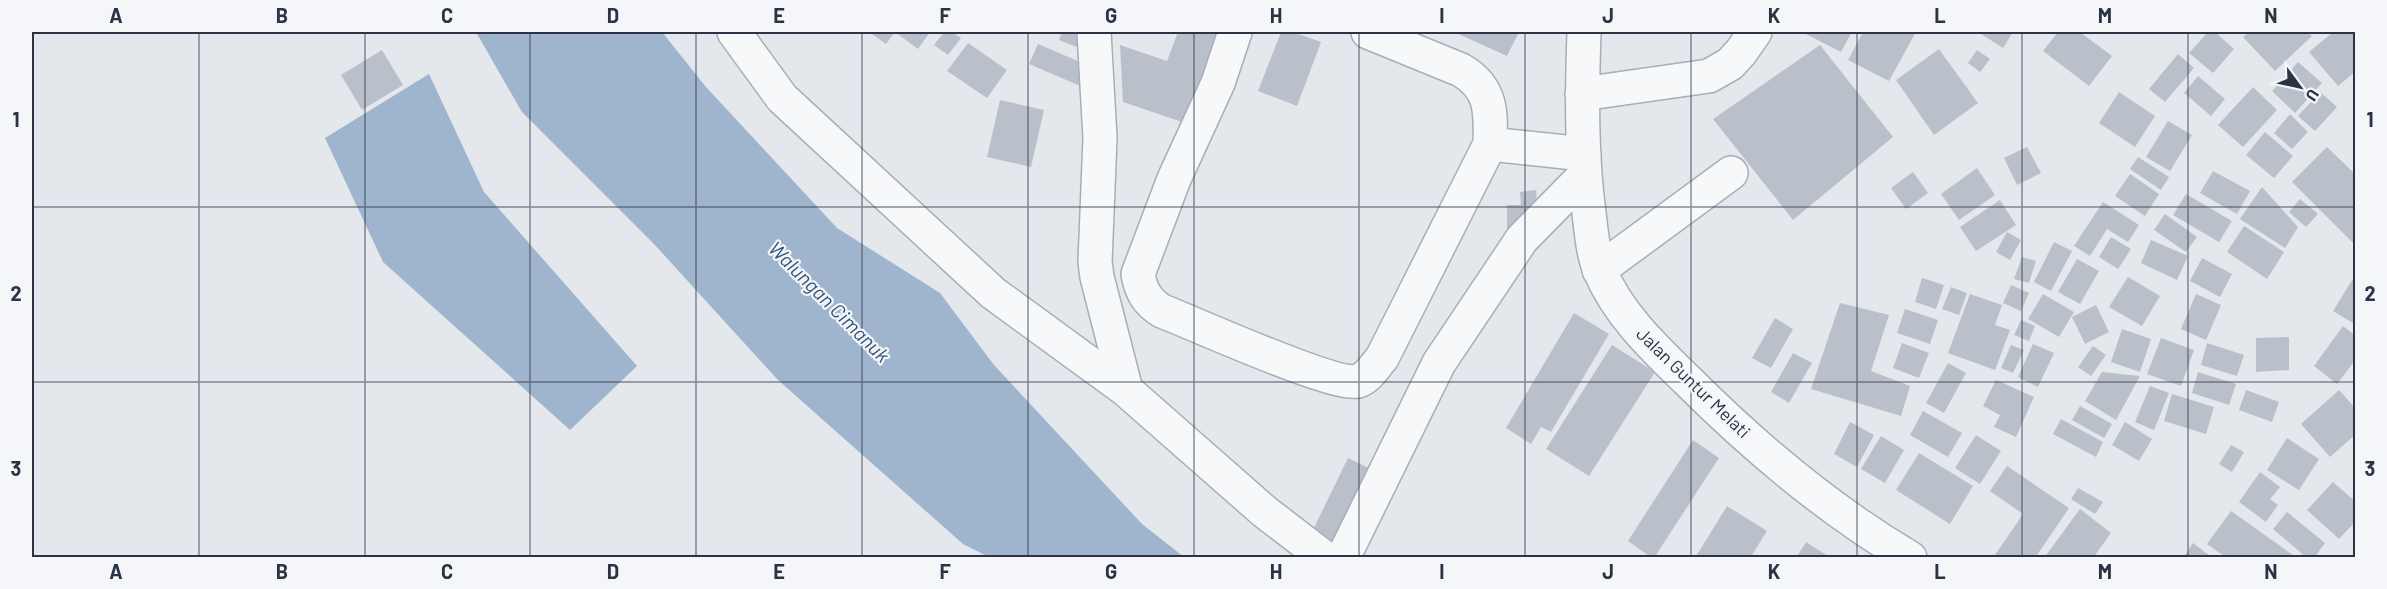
<svg xmlns="http://www.w3.org/2000/svg" width="2387" height="589" font-family="Barlow,sans-serif">
	<rect width="100%" height="100%" fill="#e4e7ec"/>
	<!-- water -->
	<path fill="#9eb5cd" d="M476 32H662L706 87 837 228 940 293 994 365 1142 524 1184 557H989L963 544 778 380 654 244 522 112Z
		M429 74 484 192 637 366 570 430 383 262 325 138Z"/>
	<!-- building -->
	<path fill="#bac0ca" d="M869 32H930L918 49 895 32 886 44Z
		M944 32H951L961 38 948 55 934 45Z
		M1062 32H1088L1085 50 1059 40Z
		M1178 32H1232L1197 127 1123 102 1120 45 1167 61Z
		M1281 32H1293L1321 42 1297 106 1258 91Z
		M1454 32H1519L1507 56Z
		M1802 32H1852L1841 52Z
		M1863 32H1916L1889 81 1848 60Z
		M1978 32H2013L2003 48Z
		M2058 32H2080L2112 56 2089 86 2043 51Z
		M2208 32H2215L2234 49 2213 73 2189 53Z
		M2249 32H2307L2312 36 2275 71 2243 37Z
		M2333 32H2353L2356 34V71L2338 86 2309 52Z
		M968 43 1007 70 987 98 947 71Z
		M1038 44 1094 68 1085 88 1029 64Z
		M1820 45 1893 137 1793 220 1713 119Z
		M1939 49 1978 103 1934 135 1896 80Z
		M382 50 403 85 362 110 341 75Z
		M1977 50 1990 59 1980 72 1968 63Z
		M2178 54 2194 68 2165 102 2149 89Z
		M2298 62 2322 83 2295 113 2272 91Z
		M2198 76 2225 99 2211 116 2184 93Z
		M2253 87 2277 110 2243 147 2218 125Z
		M2119 92 2155 116 2135 147 2099 123Z
		M2320 92 2337 107 2315 131 2298 116Z
		M1000 100 1044 110 1031 167 987 157Z
		M2290 114 2308 132 2292 149 2274 133Z
		M2168 121 2192 135 2170 171 2146 157Z
		M2265 132 2293 156 2274 178 2246 155Z
		M2027 147 2041 173 2017 185 2004 158Z
		M2327 147 2356 175V246L2292 182Z
		M2138 157 2169 177 2161 190 2130 169Z
		M1977 168 1995 195 1959 220 1941 194Z
		M2213 171 2250 191 2237 214 2200 193Z
		M1913 172 1928 193 1906 209 1891 188Z
		M2130 174 2159 194 2145 216 2115 196Z
		M2262 187 2298 227 2285 248 2240 219Z
		M1536 190 1537 206 1521 232 1507 231V205H1521L1520 192Z
		M2186 194 2232 221 2219 242 2173 215Z
		M2300 199 2318 214 2306 227 2289 212Z
		M2000 200 2016 225 1976 251 1960 227Z
		M2103 202 2139 225 2128 242 2107 229 2090 256 2074 246Z
		M2165 214 2197 237 2186 252 2154 230Z
		M2244 226 2284 252 2267 279 2227 252Z
		M2007 232 2021 240 2010 260 1996 252Z
		M2111 237 2131 249 2118 269 2099 257Z
		M2151 240 2188 256 2177 280 2141 263Z
		M2054 242 2072 251 2051 291 2034 282Z
		M2022 257 2036 261 2029 283 2014 279Z
		M2202 258 2232 274 2220 297 2190 281Z
		M2077 259 2099 271 2080 304 2058 292Z
		M2128 277 2160 296 2142 326 2109 307Z
		M2354 277 2356 278V325L2333 311Z
		M1922 278 1944 285 1936 309 1915 302Z
		M2011 285 2029 293 2021 311 2003 303Z
		M1951 287 1967 293 1959 315 1942 309Z
		M1970 294 2002 305 1995 325 2010 330 1995 370 1948 353Z
		M2043 294 2074 312 2059 337 2028 319Z
		M2196 294 2221 305 2206 340 2181 329Z
		M1840 303 1889 315 1871 371 1910 386 1901 416 1811 389Z
		M2096 305 2109 332 2085 344 2072 317Z
		M1905 309 1938 320 1930 344 1897 333Z
		M1574 313 1609 334 1551 432 1541 427 1531 444 1506 428Z
		M1775 318 1793 329 1771 368 1752 358Z
		M2021 320 2035 326 2029 341 2014 335Z
		M2343 326 2356 336V359L2337 384 2314 366Z
		M2122 329 2151 339 2140 372 2111 362Z
		M2289 337V370L2256 372V338Z
		M2161 338 2194 350 2181 386 2147 374Z
		M1902 343 1929 353 1919 378 1893 368Z
		M2207 343 2244 355 2237 376 2201 365Z
		M2033 344 2054 353 2038 387 2018 377Z
		M1612 345 1655 372 1589 476 1546 449Z
		M2011 345 2024 350 2013 373 2001 368Z
		M2093 346 2106 355 2091 376 2078 367Z
		M1793 353 1812 363 1789 403 1771 392Z
		M1948 363 1966 373 1944 413 1926 403Z
		M2102 372 2140 376 2116 420 2085 401Z
		M2198 372 2236 384 2229 405 2192 393Z
		M1996 380 2034 397 2016 437 1994 427 2000 415 1983 406Z
		M2150 386 2169 393 2154 430 2135 422Z
		M2246 390 2279 402 2272 422 2239 410Z
		M2339 390 2356 409V434L2330 457 2301 424Z
		M2172 394 2214 407 2206 434 2164 421Z
		M2080 406 2112 424 2104 438 2072 420Z
		M1923 411 1962 433 1948 457 1910 435Z
		M2061 419 2103 442 2096 457 2053 434Z
		M1850 422 1874 435 1857 467 1834 454Z
		M2125 422 2152 439 2139 461 2112 445Z
		M1976 435 2001 451 1980 484 1955 468Z
		M1881 436 1904 450 1885 483 1861 469Z
		M2287 438 2319 459 2299 490 2267 470Z
		M1693 440 1719 458 1654 558H1652L1628 541Z
		M2231 445 2244 452 2232 472 2219 464Z
		M1919 453 1973 486 1950 524 1896 490Z
		M1348 458 1377 472 1340 548 1311 534Z
		M2007 466 2069 508 2035 558H1998L1995 555 2023 514 1990 491Z
		M2260 472 2280 487 2270 499 2278 505 2266 522 2239 502Z
		M2333 482 2356 502V521L2339 539 2307 510Z
		M2078 488 2103 502 2095 514 2071 499Z
		M1727 506 1767 531 1750 558H1695Z
		M2080 509 2111 533 2093 558H2044Z
		M2231 511 2297 558H2227L2207 544Z
		M2287 512 2325 543 2314 558H2307L2273 529Z
		M1806 542 1831 558H1796Z
		M2193 543 2213 558H2183Z"/>
	<g fill="none" stroke-linecap="round" stroke-linejoin="round">
		<!-- minor casing -->
		<g stroke="#a8aeb7" stroke-width="36">
			<path id="minor" d="M734 32 782 98 993 293 1126 390 1265 512 1325 558
				M1094 32 1100 138 1095 262 1097 277 1126 390
				M1235 32 1218 83 1174 179 1138 274C1141 291 1147 302 1162 311 1193 323 1334 387 1358 381 1368 378 1375 366 1382 358L1490 144C1491 112 1492 88 1461 70L1368 32
				M1584 32C1582 92 1581 153 1589 213 1591 231 1593 254 1600 271 1618 314 1654 348 1687 380 1754 447 1829 510 1910 558
				M1582 94 1709 76 1730 64 1741 52 1755 32
				M1490 144 1584 154
				M1599 270 1731 173
				M1343 558 1439 363 1522 239 1584 176"/>
		</g>
		<!-- minor -->
		<use href="#minor" stroke="#f7f8fa" stroke-width="33"/>
	</g>
	<!-- grid -->
	<path fill="none" stroke="#2a3445" stroke-width="1.5" stroke-opacity="0.55" d="M199 32V558M365 32V558M530 32V558M696 32V558M862 32V558M1028 32V558M1194 32V558M1359 32V558M1525 32V558M1691 32V558M1857 32V558M2022 32V558M2188 32V558M32 207H2356M32 382H2356"/>
	<g text-anchor="middle" stroke-width="4.5" stroke-linejoin="round" paint-order="stroke">
		<!-- street labels -->
		<g font-size="18" fill="#2a3445" stroke="#f4f6f9">
			<text transform="translate(1693 383) rotate(44)" y="6">Jalan Guntur Melati</text>
		</g>
		<!-- water labels -->
		<g font-size="20" font-style="italic" fill="#32537c" stroke="#f4f6f9">
			<text transform="translate(829 302) rotate(45)" y="7">Walungan Cimanuk</text>
		</g>
	</g>
	<!-- border -->
	<rect width="2387" height="589" fill="none" stroke="#f4f6f9" stroke-width="66"/>
	<!-- north arrow -->
	<g transform="translate(2300 87) rotate(123)" stroke="#f4f6f9" stroke-width="4.5" paint-order="stroke">
	<path d="M0-4.5L10 22L0 15L-10 22Z" fill="#2a3445"/>
	<text y="-9" font-size="16" font-weight="bold" text-anchor="middle" fill="#2a3445">U</text>
	</g>
	<rect x="33" y="33" width="2321" height="523" fill="none" stroke="#2a3445" stroke-width="2"/>
	<g font-size="20" text-anchor="middle" font-weight="bold" fill="#2a3445">
		<text x="116" y="23">A</text>
		<text x="282" y="23">B</text>
		<text x="447" y="23">C</text>
		<text x="613" y="23">D</text>
		<text x="779" y="23">E</text>
		<text x="945" y="23">F</text>
		<text x="1111" y="23">G</text>
		<text x="1276" y="23">H</text>
		<text x="1442" y="23">I</text>
		<text x="1608" y="23">J</text>
		<text x="1774" y="23">K</text>
		<text x="1940" y="23">L</text>
		<text x="2105" y="23">M</text>
		<text x="2271" y="23">N</text>
		<text x="16" y="127">1</text>
		<text x="2370" y="127">1</text>
		<text x="16" y="301">2</text>
		<text x="2370" y="301">2</text>
		<text x="16" y="476">3</text>
		<text x="2370" y="476">3</text>
		<text x="116" y="579">A</text>
		<text x="282" y="579">B</text>
		<text x="447" y="579">C</text>
		<text x="613" y="579">D</text>
		<text x="779" y="579">E</text>
		<text x="945" y="579">F</text>
		<text x="1111" y="579">G</text>
		<text x="1276" y="579">H</text>
		<text x="1442" y="579">I</text>
		<text x="1608" y="579">J</text>
		<text x="1774" y="579">K</text>
		<text x="1940" y="579">L</text>
		<text x="2105" y="579">M</text>
		<text x="2271" y="579">N</text>
	</g>
</svg>
